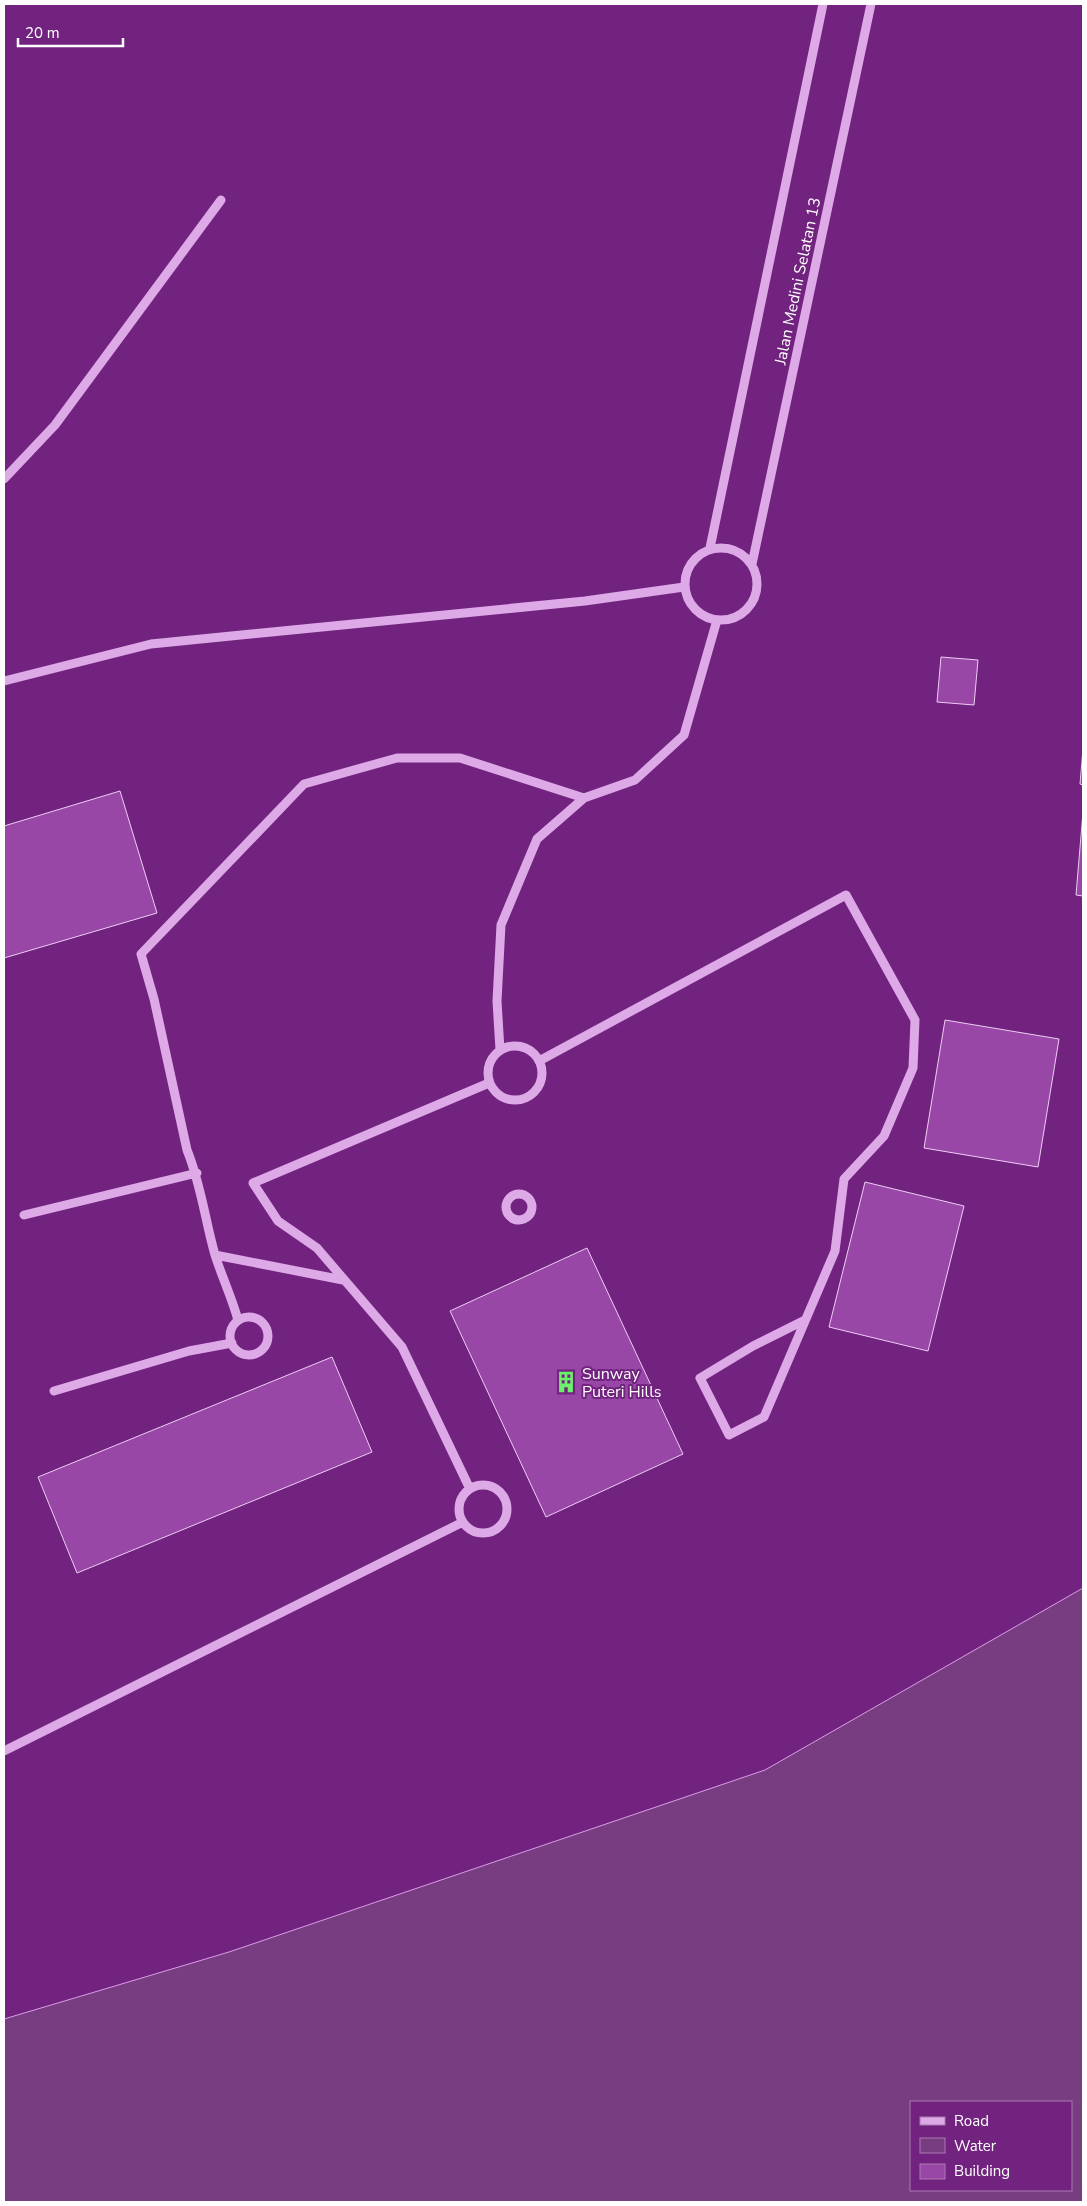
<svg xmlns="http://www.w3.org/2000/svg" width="1087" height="2206" font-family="'Nunito Sans',sans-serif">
	<rect width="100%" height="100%" fill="#72237f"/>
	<!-- water -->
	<path fill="#783d81" stroke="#db9de7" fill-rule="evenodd" d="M1083 1588V2202H4V2019L229 1952 765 1770ZM911 2102H1071V2190H911Z"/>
	<!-- building -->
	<path fill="#9847a6" stroke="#efccf5" d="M941 657 978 660 974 705 937 702Z
		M1083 749V785L1080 784Z
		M120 791 157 913 4 958V826Z
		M1083 812V896L1076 895Z
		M945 1020 1059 1039 1038 1167 924 1148Z
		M865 1182 964 1206 928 1351 829 1327Z
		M587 1248 683 1454 546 1517 450 1311Z
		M332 1357 372 1452 77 1573 38 1477Z"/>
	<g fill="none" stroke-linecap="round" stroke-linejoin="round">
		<!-- minor -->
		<path stroke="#dda9e6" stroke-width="9" d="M4 479 55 425 221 200
			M685 584a36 36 0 1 1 72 0a36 36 0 1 1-72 0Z
			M710 548 823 4
			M752 564 871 4
			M4 681 151 644 585 601 684 587
			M488 1073a27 27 0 1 1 54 0a27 27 0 1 1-54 0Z
			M500 1050 497 1001 501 925 537 839 584 798 635 780 684 735 717 620
			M539 1061 846 895 915 1020 913 1068 884 1136 844 1179 835 1251 764 1417 729 1435 700 1378 753 1346 805 1320
			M506 1207a13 13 0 1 1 26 0a13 13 0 1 1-26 0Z
			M24 1215 197 1173
			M215 1255 343 1280
			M230 1336a19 19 0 1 1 38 0a19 19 0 1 1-38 0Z
			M238 1320C232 1298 222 1277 215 1255 205 1220 201 1184 187 1150L154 999 141 954 304 784 397 758H460L584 798
			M54 1391 189 1351 232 1343
			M459 1509a24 24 0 1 1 48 0a24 24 0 1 1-48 0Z
			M470 1489 402 1347 317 1248 278 1221 253 1183 489 1083
			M4 1751 463 1522"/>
	</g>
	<!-- icons -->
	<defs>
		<g id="building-bare" transform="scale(1.725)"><path d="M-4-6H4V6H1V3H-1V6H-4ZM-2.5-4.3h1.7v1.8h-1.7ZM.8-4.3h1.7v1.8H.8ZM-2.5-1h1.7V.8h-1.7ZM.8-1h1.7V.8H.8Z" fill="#6cf16d" stroke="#72237f" stroke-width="2.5" paint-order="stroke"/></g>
	</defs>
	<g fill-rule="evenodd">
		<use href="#building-bare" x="566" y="1382"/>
	</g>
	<g text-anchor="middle" stroke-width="4" stroke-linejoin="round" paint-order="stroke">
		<!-- street labels -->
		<g font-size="16" fill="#fff" stroke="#72237f">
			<text transform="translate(797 281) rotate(-78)" y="6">Jalan Medini Selatan 13</text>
		</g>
		<!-- poi labels -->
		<g font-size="16" fill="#fff" stroke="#72237f" text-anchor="start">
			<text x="582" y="1379">Sunway<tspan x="582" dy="18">Puteri Hills</tspan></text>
		</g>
	</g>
	<!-- border -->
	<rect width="1087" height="2206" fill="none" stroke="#ffffff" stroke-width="10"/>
	<!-- legend -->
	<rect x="910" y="2101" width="162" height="90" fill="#72237f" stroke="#aa7bb2"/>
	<rect x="920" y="2117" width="25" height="8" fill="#dda9e6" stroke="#aa7bb2"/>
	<text x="954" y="2126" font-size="15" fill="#ffffff">Road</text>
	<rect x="920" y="2138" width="25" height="15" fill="#783d81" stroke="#aa7bb2"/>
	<text x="954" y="2151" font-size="15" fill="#ffffff">Water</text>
	<rect x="920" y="2164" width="25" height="15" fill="#9847a6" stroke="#aa7bb2"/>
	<text x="954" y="2176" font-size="15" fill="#ffffff">Building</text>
	<!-- scale -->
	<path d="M18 38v8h105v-8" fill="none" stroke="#ffffff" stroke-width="2.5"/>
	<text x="25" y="38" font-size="15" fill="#ffffff" stroke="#72237f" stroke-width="4" paint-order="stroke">20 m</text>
</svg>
